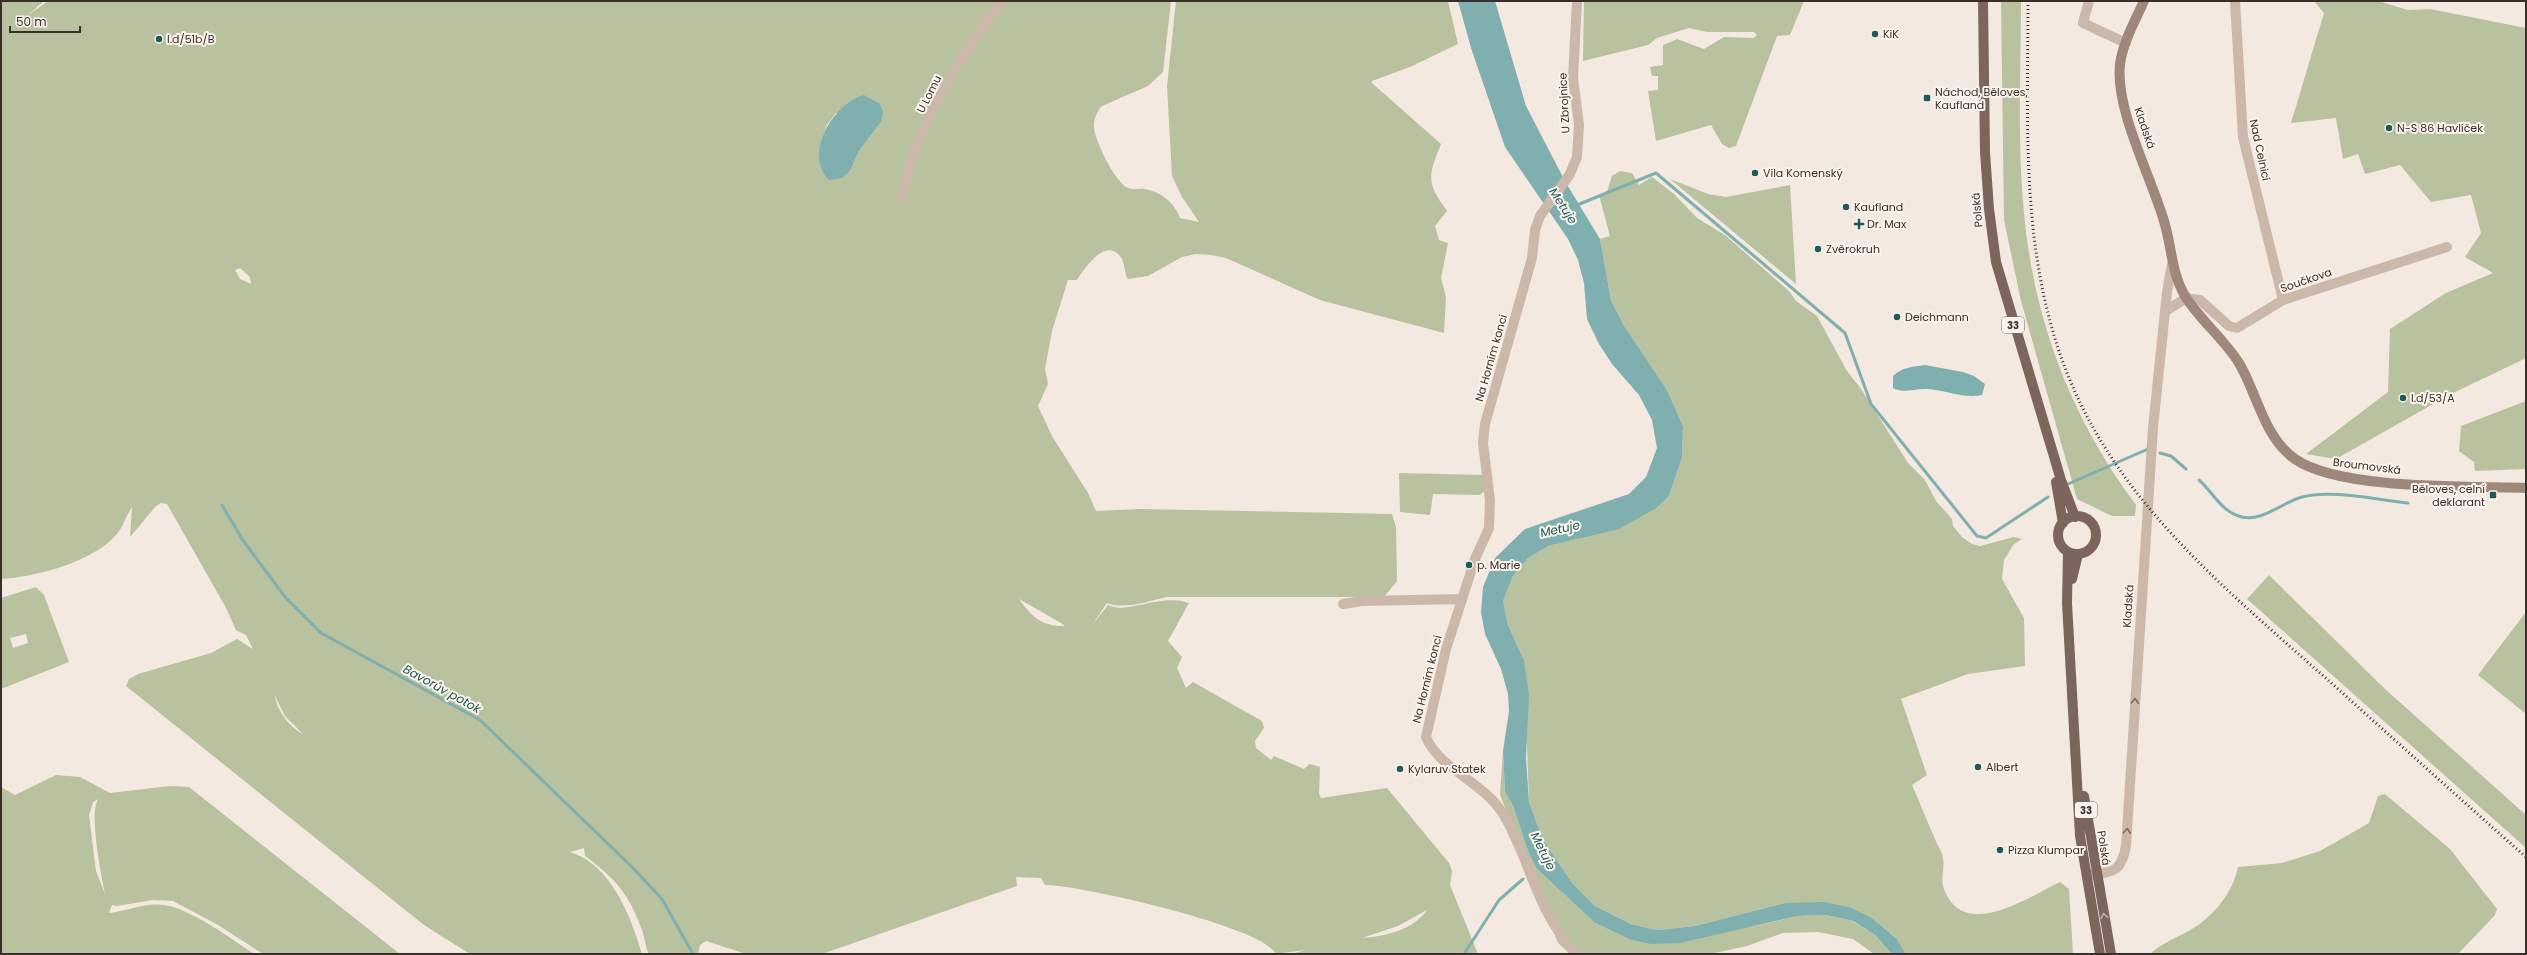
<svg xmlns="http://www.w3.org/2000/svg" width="2527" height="955" font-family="Poppins,sans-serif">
	<rect width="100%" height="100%" fill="#f3e9e0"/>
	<!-- green -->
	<path fill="#b8c29f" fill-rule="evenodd" d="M1 1H44L28 15 48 1H1171L1163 72 1148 86 1102 106C1097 111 1093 121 1094 128 1096 143 1114 179 1126 187 1132 191 1138 188 1144 189 1160 191 1175 203 1180 218L1199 222 1182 197 1172 176 1167 86 1176 1H1448L1458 44 1410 67 1372 81V83L1441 144C1428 176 1426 183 1447 211L1435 226 1439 240 1448 243 1441 278 1446 297 1444 333 1320 300 1226 258 1211 255 1196 254 1182 257 1148 276 1128 279C1125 276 1125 265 1122 259 1107 234 1084 269 1077 280H1068L1052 331 1045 369 1048 384 1038 406 1052 436 1088 493 1096 511 1141 509 1392 514 1396 527 1397 581 1384 597H1167C1148 601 1126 610 1107 603L1092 625 1108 605C1129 615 1158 593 1189 603L1168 641 1182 657 1177 668 1186 688 1193 682 1262 721 1264 728 1255 741 1256 748 1271 760 1274 756 1304 769 1310 764 1320 767 1319 794 1321 798 1387 788 1449 863 1452 871 1450 885 1478 954H1292L1305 950 1275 954C1269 928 1076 884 1045 885L1041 878 1016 877 1017 886 822 954H746L706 941 700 945 698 954H649C645 946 645 938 642 930 629 894 615 878 585 856L584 848 570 852C611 864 631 917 642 954H470L424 925 126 686 129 679 138 674 211 653 237 639 253 649 246 635 236 630 225 606 167 504 161 503 156 506 130 537 132 507C126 516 124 525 117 534 93 562 36 577 1 579ZM836 113 881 122 859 151 850 171 821 143 827 125ZM240 268 250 277 251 284 240 279 235 270ZM1019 599 1061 623 1065 626C1042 627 1031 616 1019 599ZM274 694 285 716 303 734C288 726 278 712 274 694ZM1427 910C1413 930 1387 936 1362 938L1398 926Z
		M1584 1H1804L1790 35 1777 36 1736 146 1729 148 1722 144 1711 125 1656 141 1648 91 1658 90V76H1652L1650 67 1663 65V45L1677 39 1704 49 1724 37 1754 38 1757 35 1754 32H1707L1689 28 1657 38 1648 45 1583 61Z
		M2001 1H2021C2021 71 2017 143 2024 213 2034 321 2071 418 2136 505L2135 516H2112L2077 499 2021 301 2004 220Z
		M2314 1H2378L2408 10 2430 9 2526 28V358L2449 395 2336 459 2306 454 2388 392 2390 329 2446 293 2493 273 2465 257 2481 233 2471 195 2431 202 2400 165 2365 174 2358 154 2343 159 2336 118 2291 123 2324 13Z
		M1620 171 1632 173 1639 185 1652 177 1674 194 1697 218 1725 235 1789 291 1796 301 1817 316 1847 371 1861 389 1908 463 1925 480 1936 501 1952 519 1953 526 1962 537 1972 544 1980 546 2014 537 2022 539 2014 544 2004 560 2002 579 2024 618 2025 666 1968 674 1901 699 1927 775 1912 785C1920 803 1927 821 1935 839 1937 845 1943 852 1943 859 1945 869 1940 878 1944 889 1964 942 2028 897 2060 882L2069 889 2073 954H1906L1897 939 1872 918 1785 903 1695 926 1657 930 1631 924 1595 906 1573 884 1543 840 1529 802 1524 660 1508 625 1503 601 1513 576 1527 559 1548 546 1581 538 1669 496 1682 458 1683 426 1667 390 1623 324 1611 300 1600 239 1610 236 1599 195 1607 191 1612 176Z
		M1670 179 1708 194 1726 197 1790 185 1796 284Z
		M2526 401V469L2475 471 2474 462 2459 451 2461 426Z
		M1399 473 1483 475 1484 492 1479 495 1433 494 1430 515 1400 512Z
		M2269 575 2385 689 2526 815V848L2247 599Z
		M36 587 44 595 69 662 1 689V598ZM26 634 28 643 13 648 10 638Z
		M2526 612V714L2478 675Z
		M1503 751 1505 792 1513 806 1529 854 1537 869 1595 923 1629 939 1755 926 1798 916 1826 915 1852 921 1875 935 1892 954H1874L1853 939 1818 932 1783 933 1747 946 1710 954H1570L1558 943 1500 795Z
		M56 775 80 777 110 793 170 786 189 787 400 954H263L218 925 173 901 153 900 117 906 112 905 109 913C126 911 146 902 164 905 189 908 232 939 254 954H1V787L15 795ZM98 799C89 815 101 873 105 894L96 871 89 815 93 802Z
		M2385 794 2450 849 2497 909 2495 915 2458 954H2150C2163 942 2177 938 2192 929 2214 916 2233 892 2238 867L2282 863 2320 851 2369 823 2378 796Z"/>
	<!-- water -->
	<path fill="#7fb0af" d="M1458 1H1495L1526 106 1566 183 1600 239 1611 300 1623 324 1667 390 1683 426 1682 458 1669 496 1656 508 1619 529 1548 546 1527 559 1513 576 1503 601 1508 625 1524 660 1529 695 1526 758 1529 802 1543 840 1573 884 1595 906 1631 924 1657 930 1695 926 1785 903 1824 902 1849 907 1872 918 1897 939 1906 954H1892L1875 935 1853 921 1826 915 1798 916 1680 943 1651 944 1629 939 1595 923 1537 869 1529 854 1513 806 1505 792 1503 751 1509 711 1508 694 1501 669 1485 634 1481 612 1483 587 1495 558 1525 529 1629 494 1646 477 1657 448 1652 420 1639 395 1612 364 1599 344 1587 319 1584 283 1578 260 1568 239 1505 147 1471 48Z
		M864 95 880 104 883 112 881 122 859 151 850 171 842 178 829 180C803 155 833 103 864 95Z
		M1925 365 1963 372 1974 376 1985 384 1982 395C1963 399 1946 390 1927 389 1916 388 1902 394 1893 388V376C1902 367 1912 367 1925 365Z"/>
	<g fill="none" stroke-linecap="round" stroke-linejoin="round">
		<!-- stream -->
		<path stroke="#7fb0af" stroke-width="3" d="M1577 205 1656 173 1845 333 1871 404 1977 536 1986 538 2048 497
			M2160 453 2171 456 2186 469
			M2199 480C2213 492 2221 512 2242 517 2262 522 2283 502 2302 497 2331 489 2377 500 2408 503
			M2068 484 2148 449
			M222 505 242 539 285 597 321 633 480 720 632 867 662 899 693 954
			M1464 954 1499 900 1523 879"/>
		<!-- minor -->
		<path stroke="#cbb8ab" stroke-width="10" d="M2089 1 2083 23 2126 43
			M2235 1 2243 137 2283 300
			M902 198C912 134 962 53 1002 1
			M2166 311 2186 298 2200 300 2229 326 2237 328 2283 300 2447 247
			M1343 604 1362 601 1462 599
			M2089 875C2114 872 2121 872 2126 846L2153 428 2167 292 2172 264
			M1577 954C1536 913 1531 860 1503 814 1484 782 1438 768 1426 737L1446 649 1475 559 1489 528 1490 500 1483 443 1485 424 1532 258 1535 230 1540 216 1570 174 1577 157 1579 125 1573 78 1577 1"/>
		<!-- secondary -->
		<path stroke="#9f877c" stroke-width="10" d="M2144 1C2135 21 2123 42 2120 64 2115 110 2151 176 2164 221 2172 247 2171 272 2185 296 2200 320 2224 339 2239 363 2257 393 2264 438 2295 459 2339 490 2469 486 2526 488"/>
		<!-- primary -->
		<path stroke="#7b655c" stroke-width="10" d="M1983 1 1985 152 1989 209 1996 262 2061 480 2075 517
			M2056 482 2063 523
			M2058 535a19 19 0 1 1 38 0a19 19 0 1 1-38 0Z
			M2068 552 2067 603 2080 836 2100 954
			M2072 579 2078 554
			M2084 796 2111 954"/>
		<!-- rail -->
		<path stroke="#392e2a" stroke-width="3" stroke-dasharray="1 3" stroke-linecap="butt" d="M2028 1C2028 108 2022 217 2050 321 2092 482 2211 576 2329 681 2395 740 2460 799 2526 857"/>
	</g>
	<!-- one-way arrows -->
	<defs><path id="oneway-chevron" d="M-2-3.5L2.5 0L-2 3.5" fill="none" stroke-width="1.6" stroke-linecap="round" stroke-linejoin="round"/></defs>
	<g stroke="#7b6c64">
		<use href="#oneway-chevron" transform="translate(2135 701) rotate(-87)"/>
		<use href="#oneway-chevron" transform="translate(2127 831) rotate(-86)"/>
	</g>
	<use stroke="#c1b3ab" href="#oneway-chevron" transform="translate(2104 916) rotate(-101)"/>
	<!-- markers -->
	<g fill="#20595a" stroke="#faf3ec" stroke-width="1.5">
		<circle cx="1875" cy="34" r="4"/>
		<circle cx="159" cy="39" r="4"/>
		<rect x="1923" y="94" width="8" height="8" rx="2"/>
		<circle cx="2389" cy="128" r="4"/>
		<circle cx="1755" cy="173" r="4"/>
		<circle cx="1846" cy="207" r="4"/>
		<path d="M1857 218h4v4h4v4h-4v4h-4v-4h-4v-4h4z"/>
		<circle cx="1818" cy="249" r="4"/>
		<circle cx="1897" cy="317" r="4"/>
		<circle cx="2403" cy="398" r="4"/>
		<rect x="2489" y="491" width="8" height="8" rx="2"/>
		<circle cx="1469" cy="565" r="4"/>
		<circle cx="1978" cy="767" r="4"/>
		<circle cx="1400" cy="769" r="4"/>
		<circle cx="2000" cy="850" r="4"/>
	</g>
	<g text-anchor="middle" stroke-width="4" stroke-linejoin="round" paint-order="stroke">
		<!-- shield labels -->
		<g fill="#faf3ec" stroke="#736964" stroke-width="1">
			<rect x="2002" y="317" width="22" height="16" rx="3"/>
			<rect x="2075" y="802" width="22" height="16" rx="3"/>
		</g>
		<g font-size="10" font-weight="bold" fill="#392e2a">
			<text x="2013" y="329">33</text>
			<text x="2086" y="814">33</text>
		</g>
		<!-- poi labels -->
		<g font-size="11" fill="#392e2a" stroke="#faf3ec" text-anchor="start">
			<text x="1883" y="38">KiK</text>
			<text x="167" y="43">I.d/51b/B</text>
			<text x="1935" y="96">Náchod, Běloves,<tspan x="1935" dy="13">Kaufland</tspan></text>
			<text x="2397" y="132">N-S 86 Havlíček</text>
			<text x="1763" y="177">Vila Komenský</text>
			<text x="1854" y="211">Kaufland</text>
			<text x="1867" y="228">Dr. Max</text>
			<text x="1826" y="253">Zvěrokruh</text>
			<text x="1905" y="321">Deichmann</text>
			<text x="2411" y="402">I.d/53/A</text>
			<text x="2485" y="493" text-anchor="end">Běloves, celní<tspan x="2485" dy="13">deklarant</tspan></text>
			<text x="1477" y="569">p. Marie</text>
			<text x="1986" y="771">Albert</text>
			<text x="1408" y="773">Kylaruv Statek</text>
			<text x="2008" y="854">Pizza Klumpar</text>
		</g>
		<!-- street labels -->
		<g font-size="11" fill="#392e2a" stroke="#faf3ec">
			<text transform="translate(929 94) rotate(-63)" y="4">U Lomu</text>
			<text transform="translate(1564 103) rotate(-93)" y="4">U Zbrojnice</text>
			<text transform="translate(2145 128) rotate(71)" y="4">Kladská</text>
			<text transform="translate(2260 150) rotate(78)" y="4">Nad Celnicí</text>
			<text transform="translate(1977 210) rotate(-95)" y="4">Polská</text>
			<text transform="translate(2306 280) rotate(-19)" y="4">Součkova</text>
			<text transform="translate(1491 358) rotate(-74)" y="4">Na Horním konci</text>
			<text transform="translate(2367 466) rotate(7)" y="4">Broumovská</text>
			<text transform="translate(2128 606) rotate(-86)" y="4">Kladská</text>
			<text transform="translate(1427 679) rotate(-76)" y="4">Na Horním konci</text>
			<text transform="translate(2104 848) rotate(82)" y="4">Polská</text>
		</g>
		<!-- water labels -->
		<g font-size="12" font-style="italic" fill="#20595a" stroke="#faf3ec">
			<text transform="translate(1563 206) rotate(57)" y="4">Metuje</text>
			<text transform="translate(1560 529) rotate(-12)" y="4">Metuje</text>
			<text transform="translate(442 689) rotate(29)" y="4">Bavorův potok</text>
			<text transform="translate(1543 851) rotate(64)" y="4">Metuje</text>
		</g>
	</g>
	<!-- border -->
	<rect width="2527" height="955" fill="none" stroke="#392e2a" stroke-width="4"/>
	<!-- scale -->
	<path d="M10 26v6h70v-6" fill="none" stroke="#392e2a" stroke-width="2"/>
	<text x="16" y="26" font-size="12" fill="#392e2a" stroke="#faf3ec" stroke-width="3" paint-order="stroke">50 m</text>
</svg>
